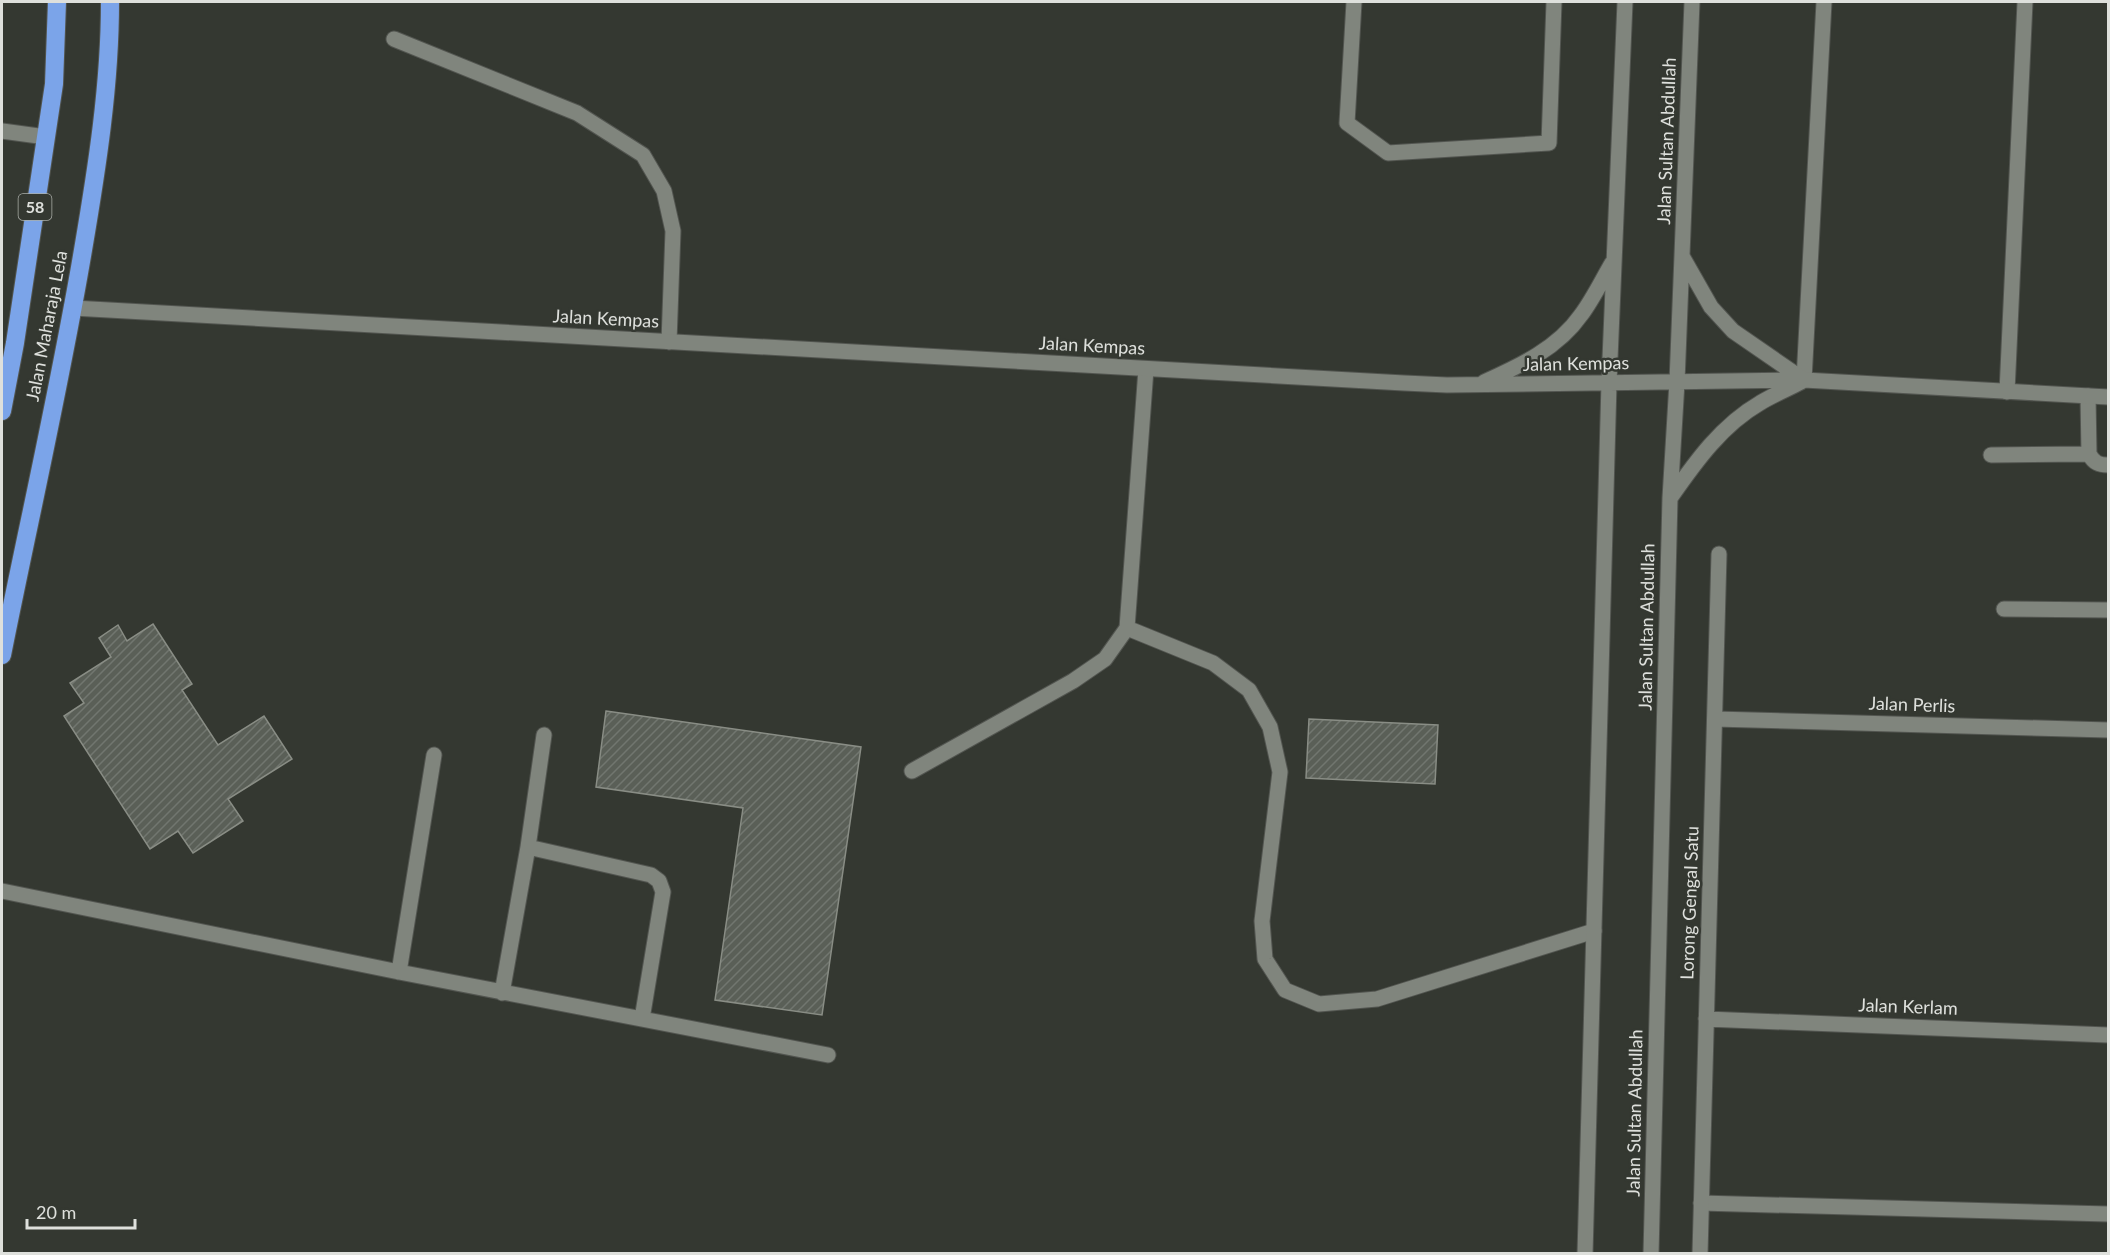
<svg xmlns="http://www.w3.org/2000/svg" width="2110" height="1255" font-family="Lato,sans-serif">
	<defs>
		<pattern id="building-hatch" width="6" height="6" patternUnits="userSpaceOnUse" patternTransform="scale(1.5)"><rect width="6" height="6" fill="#5a5f57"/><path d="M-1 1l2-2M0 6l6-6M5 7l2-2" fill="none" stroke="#71766f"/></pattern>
	</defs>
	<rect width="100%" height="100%" fill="#343831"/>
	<!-- building -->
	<path fill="url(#building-hatch)" stroke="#898d85" stroke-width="1.5" d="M153 624 192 684 182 690 218 745 264 716 292 759 228 799 243 821 193 853 178 831 150 849 64 716 84 703 70 683 111 657 99 638 118 625 127 641Z
		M606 711 861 747 822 1015 715 1000 743 808 596 787Z
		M1309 719 1438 725 1435 784 1306 778Z"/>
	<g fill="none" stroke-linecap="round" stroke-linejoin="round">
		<!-- lane casing -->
		<g stroke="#525550" stroke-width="17">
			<path id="lane" d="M1354 2 1347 123 1388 153 1549 143 1554 2
				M394 39 577 113 643 155 664 191 673 231 669 342
				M2007 392 2025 2
				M2088 396 2089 454C2094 463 2099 465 2108 465
				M1991 455 2089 454
				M2004 609 2108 610
				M528 847 651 875 659 881 663 892 642 1019
				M2 891 399 972 828 1055
				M399 972 434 755
				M502 993 528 847 544 735
				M1701 1203 2108 1214"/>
		</g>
		<!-- street casing -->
		<g stroke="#525550" stroke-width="17">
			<path id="street" d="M2 131 46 137
				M1804 380 1824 2
				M1127 628 1213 663 1249 690 1270 727 1280 772 1262 921 1265 959 1285 990 1319 1004 1377 999 1594 931
				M1715 719 2108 730
				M912 771 1073 681 1105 659 1127 628 1146 369
				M1706 1019 2108 1035
				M1700 1254 1719 554"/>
		</g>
		<!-- secondary casing -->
		<g stroke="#525550" stroke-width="17">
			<path id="secondary" d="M1682 256 1711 307 1733 331 1804 380
				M73 308 1404 383 1447 385 1804 380 2108 397
				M1484 382C1520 366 1558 348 1581 315 1593 299 1602 280 1612 263
				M1671 497C1696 461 1722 425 1760 403 1773 395 1788 389 1801 382
				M1585 1254 1609 383 1625 2
				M1651 1254 1670 498 1677 382 1692 2"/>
		</g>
		<!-- highway casing -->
		<g stroke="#525550" stroke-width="20">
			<path id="highway" d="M2 411 15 343 54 84 57 2
				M2 655C29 520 60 386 83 250 97 168 110 85 110 2"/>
		</g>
		<!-- lane -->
		<use href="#lane" stroke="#80857d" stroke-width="15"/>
		<!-- street -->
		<use href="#street" stroke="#80857d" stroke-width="15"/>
		<!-- secondary -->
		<use href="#secondary" stroke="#80857d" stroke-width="15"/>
		<!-- highway -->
		<use href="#highway" stroke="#7ba4e9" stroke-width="18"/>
	</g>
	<g text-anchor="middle" stroke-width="5" stroke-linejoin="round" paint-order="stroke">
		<!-- shield labels -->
		<rect fill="#343831" stroke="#abaea9" stroke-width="1.5" x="18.5" y="194" width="33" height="26" rx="4.5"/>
		<g font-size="16" font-weight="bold" fill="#dee0dc">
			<text x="35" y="213">58</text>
		</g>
		<!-- street labels -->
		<g font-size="18" fill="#dee0dc" stroke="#343831">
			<text transform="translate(1667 141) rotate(-88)" y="6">Jalan Sultan Abdullah</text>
			<text transform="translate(606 319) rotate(3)" y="6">Jalan Kempas</text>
			<text transform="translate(47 326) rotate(-79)" y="6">Jalan Maharaja Lela</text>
			<text transform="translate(1092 346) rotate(3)" y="6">Jalan Kempas</text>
			<text transform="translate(1576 364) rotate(-1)" y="6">Jalan Kempas</text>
			<text transform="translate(1647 627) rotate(-89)" y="6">Jalan Sultan Abdullah</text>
			<text transform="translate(1912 705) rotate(2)" y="6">Jalan Perlis</text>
			<text transform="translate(1690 903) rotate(-88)" y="6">Lorong Gengal Satu</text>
			<text transform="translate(1908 1007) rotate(2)" y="6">Jalan Kerlam</text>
			<text transform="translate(1635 1113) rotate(-89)" y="6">Jalan Sultan Abdullah</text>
		</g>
	</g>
	<!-- border -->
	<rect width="2110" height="1255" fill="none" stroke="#dee0dc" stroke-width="6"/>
	<!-- scale -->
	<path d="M27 1219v9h108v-9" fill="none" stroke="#dee0dc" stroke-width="3"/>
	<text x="36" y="1219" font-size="18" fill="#dee0dc" stroke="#343831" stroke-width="4.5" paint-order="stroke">20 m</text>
</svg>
